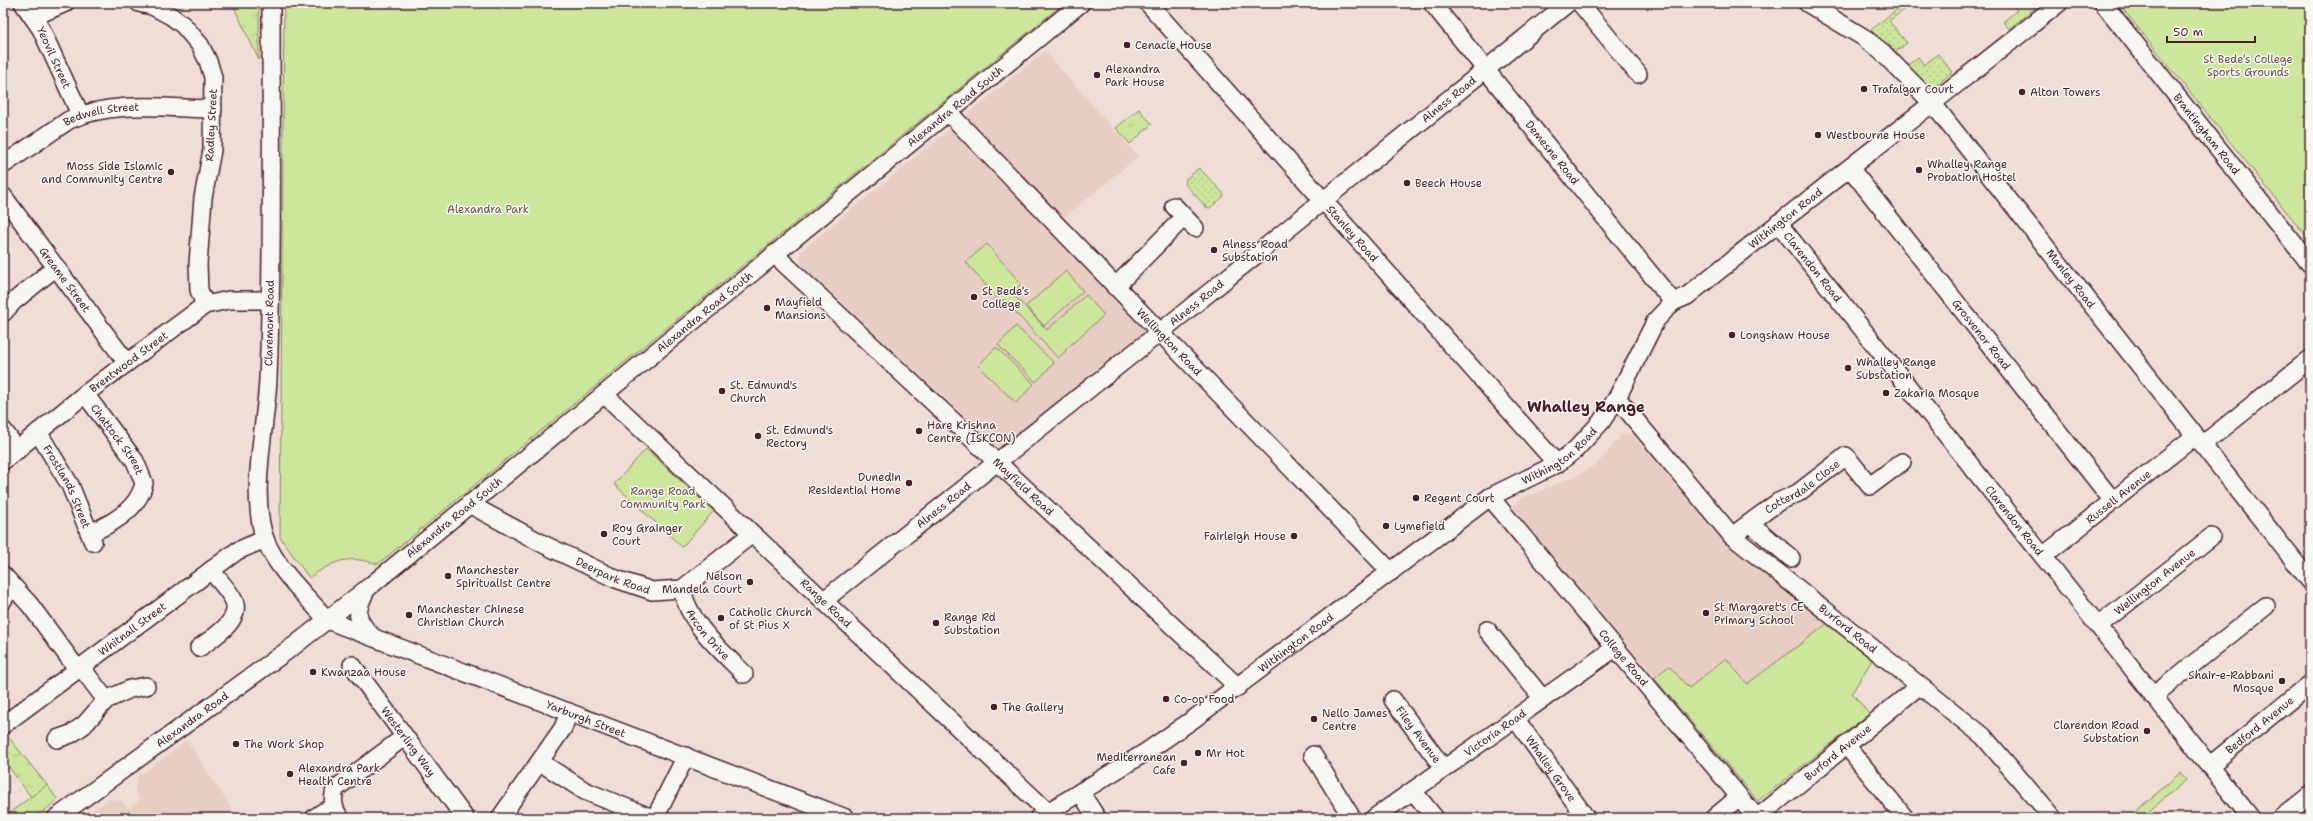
<svg xmlns="http://www.w3.org/2000/svg" width="2313" height="821" font-family="'Shantell Sans',sans-serif">
	<defs>
		<pattern id="grass-tufts" width="24" height="20" patternUnits="userSpaceOnUse"><rect width="24" height="20" fill="#cce69c"/><path d="M3 7l-1-3M5 7V3M7 7l1-3M15 17l-1-3M17 17v-4M19 17l1-3" fill="none" stroke="#b1c587"/></pattern>
		<pattern id="forest-crowns" width="20" height="18" patternUnits="userSpaceOnUse"><rect width="20" height="18" fill="#cce69c"/><path d="M2 6a3 3 0 1 1 6 0M12 15a3 3 0 1 1 6 0" fill="none" stroke="#b1c587"/></pattern>
		<pattern id="garden-dots" width="8" height="8" patternUnits="userSpaceOnUse"><rect width="8" height="8" fill="#cce69c"/><path d="M2 2h.1M6 6h.1" fill="none" stroke="#b1c587" stroke-width="1.8" stroke-linecap="round"/></pattern>
	</defs>
	<rect width="100%" height="100%" fill="#eeded6"/>
	<filter id="ink" filterUnits="userSpaceOnUse"><feTurbulence type="fractalNoise" baseFrequency=".025" numOctaves="2"/><feDisplacementMap in="SourceGraphic" scale="8" xChannelSelector="R" yChannelSelector="G"/><feConvolveMatrix kernelMatrix="1 2 1 2 8 2 1 2 1" color-interpolation-filters="sRGB"/></filter>
	<g filter="url(#ink)">
		<!-- built -->
		<path fill="#e8cdc2" d="M1045 51 1138 157 1063 218 964 117Z
			M950 129 1145 331 1001 447 996 446 800 263V252Z
			M1628 433 1634 436 1719 537 1872 660 1852 693 1869 714 1758 801 1514 510V506L1518 500 1576 476 1597 464 1622 435Z
			M187 741 238 818H82L108 799 122 801 128 809 135 804 140 799 135 792 137 777Z"/>
		<!-- grass -->
		<path fill="url(#grass-tufts)" stroke="#8b8264" d="M232 3H259V60Z
			M1139 109 1152 124 1130 144 1116 128Z
			M5 733 47 785 31 797 3 759V735Z
			M2180 773 2186 780 2141 818H2128Z"/>
		<!-- forest -->
		<path fill="url(#forest-crowns)" stroke="#8b8264" d="M2011 3H2041L2009 29 2003 22 2017 10Z"/>
		<!-- park -->
		<path fill="#cce69c" stroke="#8b8264" d="M284 3H1064L378 564C347 555 335 560 309 578L280 537Z
			M2118 3H2310V241Z
			M987 244 1021 284 1012 293 1047 330 1086 295 1104 315 1065 350 1066 351 1058 358 1004 300 1000 302 966 262Z
			M1066 271 1083 291 1044 326 1026 306Z
			M1016 326 1054 363 1036 382 998 345Z
			M996 347 1034 384 1016 403 978 366Z
			M646 449 714 511 682 547 614 484Z
			M1827 624 1872 660 1852 693 1869 714 1758 801 1654 678 1669 666 1689 688 1726 658 1747 684Z
			M47 785 57 799C38 820 29 818 3 818V814L5 816Z"/>
		<!-- garden -->
		<path fill="url(#garden-dots)" stroke="#8b8264" d="M1901 6 1904 10 1889 21 1907 43 1894 53 1871 30Z
			M1938 54 1952 72 1935 87 1928 86 1907 66 1918 57 1924 65Z
			M1199 168 1223 193V197L1210 208 1206 207 1185 184 1186 179Z"/>
		<g fill="none" stroke-linecap="round" stroke-linejoin="round">
			<!-- minor casing -->
			<g stroke="#4a1f2b" stroke-width="20">
				<g id="minor">
					<path id="s1" d="M23 3 41 29 80 114"/>
					<path d="M139 3 152 6 171 16 183 25 200 45 208 61 213 77 212 150 203 198 198 264 199 290 205 305"/>
					<path id="s2" d="M271 3C271 128 273 254 268 379 266 426 249 494 265 539 277 570 306 595 327 620L846 818"/>
					<path id="s3" d="M1148 3 1557 464"/>
					<path id="s4" d="M1432 3 1673 302"/>
					<path d="M1580 3 1638 74"/>
					<path id="s5" d="M1807 3 1863 37 1882 52 1933 104 2310 581"/>
					<path id="s6" d="M2103 3 2310 264"/>
					<path d="M33 17 65 3"/>
					<path id="s7" d="M948 112 1391 572"/>
					<path id="s8" d="M3 165 69 120C112 100 167 108 213 109"/>
					<path id="s9" d="M1850 168 2113 501"/>
					<path id="s10" d="M3 196 127 363"/>
					<path d="M1174 206 1195 228"/>
					<path id="s11" d="M1778 223 2251 818"/>
					<path id="s12" d="M774 254 1238 687"/>
					<path d="M1115 287 1184 217"/>
					<path d="M3 313 13 302 56 267"/>
					<path id="s13" d="M85 394 135 461 144 483C139 508 112 524 90 533"/>
					<path id="s14" d="M604 394 1048 812"/>
					<path id="s15" d="M1617 398 1732 536 1983 736 2053 818"/>
					<path d="M3 430 18 450"/>
					<path id="s16" d="M38 432 70 485 93 542"/>
					<path d="M2202 445 2310 359"/>
					<path id="s17" d="M3 461 85 394 205 305 229 300H270"/>
					<path id="s18" d="M1490 497 1757 818"/>
					<path id="s19" d="M469 504 545 545 616 579 652 591 682 589 752 534"/>
					<path d="M1750 523 1791 558"/>
					<path id="s20" d="M1732 536 1778 502 1798 493 1846 456 1870 486 1902 462"/>
					<path id="s21" d="M2043 556 2195 436"/>
					<path d="M3 575 30 605 78 670"/>
					<path id="s22" d="M682 589C689 624 720 649 744 674"/>
					<path d="M366 590C355 612 355 620 373 637"/>
					<path d="M3 600 12 586"/>
					<path id="s23" d="M823 601 1159 333 1568 3"/>
					<path id="s24" d="M2098 626 2211 537"/>
					<path d="M1487 630 1543 699"/>
					<path d="M199 648C212 638 242 621 234 601 229 590 218 580 211 570"/>
					<path id="s25" d="M352 665 465 818"/>
					<path d="M81 667 106 700"/>
					<path d="M2153 696 2266 606"/>
					<path id="s26" d="M1393 700 1444 769"/>
					<path id="s27" d="M1515 718 1586 818"/>
					<path id="s28" d="M3 725 237 551 265 539"/>
					<path d="M57 739 71 734 84 725 106 700 130 689 146 686"/>
					<path d="M1846 745 1905 818"/>
					<path d="M1313 755 1352 818"/>
					<path d="M540 762 585 791 652 818"/>
					<path id="s29" d="M2209 766 2310 684"/>
					<path d="M1413 791 1435 818"/>
					<path d="M1080 792 1097 818"/>
					<path id="s30" d="M56 818 295 645 369 587 1081 3"/>
					<path d="M314 818 323 812 334 809"/>
					<path d="M340 818C333 808 332 801 335 789L404 737"/>
					<path d="M500 818 563 728 569 712"/>
					<path d="M655 818 686 756"/>
					<path id="s31" d="M1038 818 1146 752 1195 718 1490 497 1557 464 1576 449 1601 422 1617 398 1656 320 1673 302 1687 296C1810 197 1936 102 2059 3"/>
					<path id="s32" d="M1374 818 1615 648"/>
					<path d="M1714 818 1739 797"/>
					<path id="s33" d="M1757 818 1919 686"/>
					<path d="M2281 818 2310 795"/>
				</g>
			</g>
			<!-- minor -->
			<use href="#minor" stroke="#f6f6f2" stroke-width="17"/>
		</g>
	</g>
	<!-- markers -->
	<g fill="#4a1f2b" stroke="#f6f6f2" stroke-width="1.5">
		<circle cx="1127" cy="45" r="4"/>
		<circle cx="1097" cy="75" r="4"/>
		<circle cx="1864" cy="89" r="4"/>
		<circle cx="2022" cy="92" r="4"/>
		<circle cx="1818" cy="135" r="4"/>
		<circle cx="1919" cy="170" r="4"/>
		<circle cx="171" cy="172" r="4"/>
		<circle cx="1407" cy="183" r="4"/>
		<circle cx="1214" cy="250" r="4"/>
		<circle cx="974" cy="297" r="4"/>
		<circle cx="767" cy="308" r="4"/>
		<circle cx="1732" cy="335" r="4"/>
		<circle cx="1848" cy="368" r="4"/>
		<circle cx="722" cy="391" r="4"/>
		<circle cx="1886" cy="393" r="4"/>
		<circle cx="919" cy="431" r="4"/>
		<circle cx="758" cy="436" r="4"/>
		<circle cx="909" cy="483" r="4"/>
		<circle cx="1416" cy="498" r="4"/>
		<circle cx="1386" cy="526" r="4"/>
		<circle cx="604" cy="534" r="4"/>
		<circle cx="1294" cy="536" r="4"/>
		<circle cx="448" cy="576" r="4"/>
		<circle cx="750" cy="582" r="4"/>
		<circle cx="1706" cy="613" r="4"/>
		<circle cx="409" cy="615" r="4"/>
		<circle cx="721" cy="618" r="4"/>
		<circle cx="936" cy="623" r="4"/>
		<circle cx="313" cy="672" r="4"/>
		<circle cx="2282" cy="681" r="4"/>
		<circle cx="1166" cy="699" r="4"/>
		<circle cx="994" cy="707" r="4"/>
		<circle cx="1314" cy="719" r="4"/>
		<circle cx="2147" cy="731" r="4"/>
		<circle cx="236" cy="744" r="4"/>
		<circle cx="1198" cy="753" r="4"/>
		<circle cx="1184" cy="763" r="4"/>
		<circle cx="290" cy="774" r="4"/>
	</g>
	<g text-anchor="middle" stroke-width="3" stroke-linejoin="round" paint-order="stroke">
		<!-- poi labels -->
		<g font-size="11" fill="#4a1f2b" stroke="#f6f6f2" text-anchor="start">
			<text x="1135" y="49">Cenacle House</text>
			<text x="1105" y="73">Alexandra<tspan x="1105" dy="13">Park House</tspan></text>
			<text x="1872" y="93">Trafalgar Court</text>
			<text x="2030" y="96">Alton Towers</text>
			<text x="1826" y="139">Westbourne House</text>
			<text x="1927" y="168">Whalley Range<tspan x="1927" dy="13">Probation Hostel</tspan></text>
			<text x="163" y="170" text-anchor="end">Moss Side Islamic<tspan x="163" dy="13">and Community Centre</tspan></text>
			<text x="1415" y="187">Beech House</text>
			<text x="1222" y="248">Alness Road<tspan x="1222" dy="13">Substation</tspan></text>
			<text x="982" y="295">St Bede's<tspan x="982" dy="13">College</tspan></text>
			<text x="775" y="306">Mayfield<tspan x="775" dy="13">Mansions</tspan></text>
			<text x="1740" y="339">Longshaw House</text>
			<text x="1856" y="366">Whalley Range<tspan x="1856" dy="13">Substation</tspan></text>
			<text x="730" y="389">St. Edmund's<tspan x="730" dy="13">Church</tspan></text>
			<text x="1894" y="397">Zakaria Mosque</text>
			<text x="927" y="429">Hare Krishna<tspan x="927" dy="13">Centre (ISKCON)</tspan></text>
			<text x="766" y="434">St. Edmund's<tspan x="766" dy="13">Rectory</tspan></text>
			<text x="901" y="481" text-anchor="end">Dunedin<tspan x="901" dy="13">Residential Home</tspan></text>
			<text x="1424" y="502">Regent Court</text>
			<text x="1394" y="530">Lymefield</text>
			<text x="612" y="532">Roy Grainger<tspan x="612" dy="13">Court</tspan></text>
			<text x="1286" y="540" text-anchor="end">Fairleigh House</text>
			<text x="456" y="574">Manchester<tspan x="456" dy="13">Spiritualist Centre</tspan></text>
			<text x="742" y="580" text-anchor="end">Nelson<tspan x="742" dy="13">Mandela Court</tspan></text>
			<text x="1714" y="611">St Margaret's CE<tspan x="1714" dy="13">Primary School</tspan></text>
			<text x="417" y="613">Manchester Chinese<tspan x="417" dy="13">Christian Church</tspan></text>
			<text x="729" y="616">Catholic Church<tspan x="729" dy="13">of St Pius X</tspan></text>
			<text x="944" y="621">Range Rd<tspan x="944" dy="13">Substation</tspan></text>
			<text x="321" y="676">Kwanzaa House</text>
			<text x="2274" y="679" text-anchor="end">Shair-e-Rabbani<tspan x="2274" dy="13">Mosque</tspan></text>
			<text x="1174" y="703">Co-op Food</text>
			<text x="1002" y="711">The Gallery</text>
			<text x="1322" y="717">Nello James<tspan x="1322" dy="13">Centre</tspan></text>
			<text x="2139" y="729" text-anchor="end">Clarendon Road<tspan x="2139" dy="13">Substation</tspan></text>
			<text x="244" y="748">The Work Shop</text>
			<text x="1206" y="757">Mr Hot</text>
			<text x="1176" y="761" text-anchor="end">Mediterranean<tspan x="1176" dy="13">Cafe</tspan></text>
			<text x="298" y="772">Alexandra Park<tspan x="298" dy="13">Health Centre</tspan></text>
		</g>
		<!-- street labels -->
		<g font-size="11" fill="#4a1f2b" stroke="#f6f6f2">
			<text dy="4" stroke="none"><textPath href="#s1" startOffset="63">Yeovil Street</textPath></text>
			<text dy="4" stroke="none"><textPath href="#s23" startOffset="802">Alness Road</textPath></text>
			<text dy="4" stroke="none"><textPath href="#s30" startOffset="1147">Alexandra Road South</textPath></text>
			<text dy="4" stroke="none"><textPath href="#s8" startOffset="113">Bedwell Street</textPath></text>
			<text transform="translate(211 125) rotate(-87)" y="4">Radley Street</text>
			<text dy="4" stroke="none"><textPath href="#s6" startOffset="167">Brantingham Road</textPath></text>
			<text dy="4" stroke="none"><textPath href="#s4" startOffset="192">Demesne Road</textPath></text>
			<text dy="4" stroke="none"><textPath href="#s31" startOffset="972">Withington Road</textPath></text>
			<text dy="4" stroke="none"><textPath href="#s3" startOffset="308">Stanley Road</textPath></text>
			<text dy="4" stroke="none"><textPath href="#s11" startOffset="56">Clarendon Road</textPath></text>
			<text dy="4" stroke="none"><textPath href="#s10" startOffset="104">Greame Street</textPath></text>
			<text dy="4" stroke="none"><textPath href="#s5" startOffset="385">Manley Road</textPath></text>
			<text dy="4" stroke="none"><textPath href="#s23" startOffset="478">Alness Road</textPath></text>
			<text dy="4" stroke="none"><textPath href="#s30" startOffset="823">Alexandra Road South</textPath></text>
			<text transform="translate(269 323) rotate(-89)" y="4">Claremont Road</text>
			<text dy="4" stroke="none"><textPath href="#s9" startOffset="212">Grosvenor Road</textPath></text>
			<text dy="4" stroke="none"><textPath href="#s7" startOffset="319">Wellington Road</textPath></text>
			<text dy="4" stroke="none"><textPath href="#s17" startOffset="160">Brentwood Street</textPath></text>
			<text dy="4" stroke="none"><textPath href="#s13" startOffset="56">Chattock Street</textPath></text>
			<text dy="4" stroke="none"><textPath href="#s31" startOffset="636">Withington Road</textPath></text>
			<text dy="4" stroke="none"><textPath href="#s16" startOffset="62">Frostlands Street</textPath></text>
			<text dy="4" stroke="none"><textPath href="#s12" startOffset="341">Mayfield Road</textPath></text>
			<text dy="4" stroke="none"><textPath href="#s20" startOffset="86">Cotterdale Close</textPath></text>
			<text dy="4" stroke="none"><textPath href="#s21" startOffset="96">Russell Avenue</textPath></text>
			<text dy="4" stroke="none"><textPath href="#s23" startOffset="154">Alness Road</textPath></text>
			<text dy="4" stroke="none"><textPath href="#s30" startOffset="499">Alexandra Road South</textPath></text>
			<text dy="4" stroke="none"><textPath href="#s11" startOffset="380">Clarendon Road</textPath></text>
			<text dy="4" stroke="none"><textPath href="#s19" startOffset="161">Deerpark Road</textPath></text>
			<text dy="4" stroke="none"><textPath href="#s24" startOffset="72">Wellington Avenue</textPath></text>
			<text dy="4" stroke="none"><textPath href="#s14" startOffset="305">Range Road</textPath></text>
			<text dy="4" stroke="none"><textPath href="#s28" startOffset="161">Whitnall Street</textPath></text>
			<text dy="4" stroke="none"><textPath href="#s15" startOffset="328">Burford Road</textPath></text>
			<text dy="4" stroke="none"><textPath href="#s22" startOffset="53">Arcon Drive</textPath></text>
			<text dy="4" stroke="none"><textPath href="#s31" startOffset="312">Withington Road</textPath></text>
			<text dy="4" stroke="none"><textPath href="#s18" startOffset="209">College Road</textPath></text>
			<text dy="4" stroke="none"><textPath href="#s2" startOffset="917">Yarburgh Street</textPath></text>
			<text dy="4" stroke="none"><textPath href="#s30" startOffset="168">Alexandra Road</textPath></text>
			<text dy="4" stroke="none"><textPath href="#s29" startOffset="65">Bedford Avenue</textPath></text>
			<text dy="4" stroke="none"><textPath href="#s32" startOffset="148">Victoria Road</textPath></text>
			<text dy="4" stroke="none"><textPath href="#s26" startOffset="43">Filey Avenue</textPath></text>
			<text dy="4" stroke="none"><textPath href="#s25" startOffset="95">Westerling Way</textPath></text>
			<text dy="4" stroke="none"><textPath href="#s33" startOffset="104">Burford Avenue</textPath></text>
			<text dy="4" stroke="none"><textPath href="#s27" startOffset="62">Whalley Grove</textPath></text>
		</g>
		<!-- park labels -->
		<g font-size="11" fill="#6a5147" stroke="#f6f6f2">
			<text x="2248" y="63">St Bede's College<tspan x="2248" dy="13">Sports Grounds</tspan></text>
			<text x="488" y="213">Alexandra Park</text>
			<text x="663" y="495">Range Road<tspan x="663" dy="13">Community Park</tspan></text>
		</g>
		<!-- district labels -->
		<g font-size="15" font-weight="bold" fill="#4a1f2b" stroke="#f6f6f2">
			<text x="1586" y="412">Whalley Range</text>
		</g>
	</g>
	<!-- margin -->
	<rect width="2313" height="821" fill="none" stroke="#f6f6f2" stroke-width="16"/>
	<rect x="8" y="8" width="2297" height="805" fill="none" stroke="#4a1f2b" stroke-width="1.5" filter="url(#ink)"/>
	<!-- scale -->
	<path d="M2167 36v6h88v-6" fill="none" stroke="#4a1f2b" stroke-width="2"/>
	<text x="2173" y="36" font-size="12" fill="#4a1f2b" stroke="#f6f6f2" stroke-width="3" paint-order="stroke">50 m</text>
</svg>
